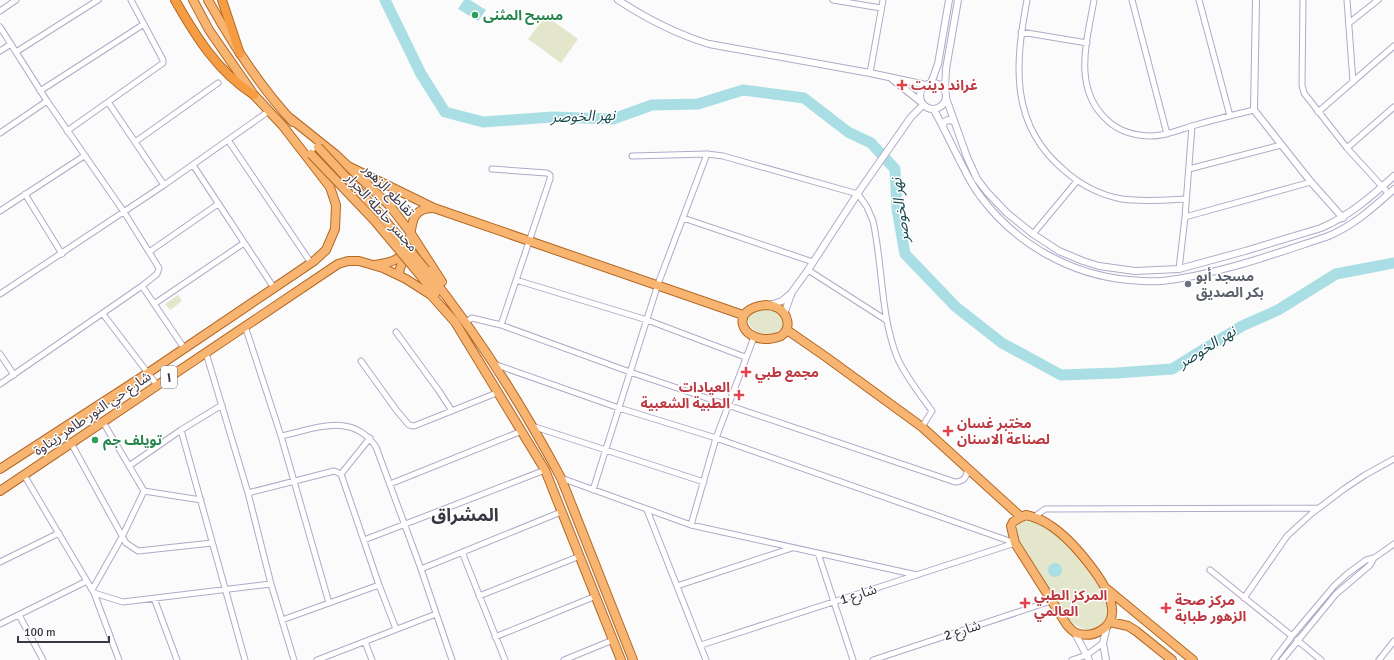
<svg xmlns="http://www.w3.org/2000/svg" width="1394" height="660" font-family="Signika,'Noto Sans Arabic',sans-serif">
	<rect width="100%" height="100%" fill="#fbfbfb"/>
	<!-- green -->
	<path fill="#e3e6ca" d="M546 16 578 39 561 63 528 39Z
		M178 295 182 301 170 310 165 304Z
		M773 309C781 313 784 316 784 326 763 349 737 321 754 311 760 309 767 309 773 309Z
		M1024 521C1036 521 1048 529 1057 536 1071 547 1106 591 1109 608 1109 613 1108 618 1105 622 1094 637 1077 628 1066 617L1018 540C1016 532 1015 524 1024 521Z"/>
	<!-- water -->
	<path fill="#a9dee5" d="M464 0H470L486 10 478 21 458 9Z
		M1048 570a7 7 0 1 1 14 0a7 7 0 1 1-14 0Z"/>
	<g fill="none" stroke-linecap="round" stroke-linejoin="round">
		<!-- river -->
		<path stroke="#a9dee5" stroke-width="11" d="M385 0 421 74 445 112 483 122 552 117 613 119 652 105 698 104 743 90 804 98 848 132 871 143 895 169 897 209 905 254 956 307 1002 343 1061 375 1117 373 1172 369 1242 326 1278 310 1336 274 1394 263"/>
		<!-- minor casing -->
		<g stroke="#b3a8c8" stroke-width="7">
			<path id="minor" d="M131 0 163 60V63L108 102 164 185
				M833 0 881 8
				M1027 0C1015 64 1009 125 1065 171 1082 186 1100 195 1122 199 1143 202 1165 200 1186 199
				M1094 0C1087 41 1072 88 1107 120 1118 131 1135 136 1151 136 1165 136 1179 130 1192 126 1213 120 1233 115 1254 110
				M1132 0 1167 134
				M1199 0 1230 116
				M1303 0 1302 85 1304 93 1347 148 1389 194
				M1347 0 1353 82
				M0 11 16 0
				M1349 23 1378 0
				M0 27 47 101 124 212 159 268 157 274 142 286 0 384
				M1021 32 1087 43
				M0 51 11 44
				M16 52 98 0
				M870 73 883 0
				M40 91 144 24
				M1318 112 1394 46
				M67 131 108 102
				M0 133 47 101
				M228 140 311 263
				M135 142 218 83
				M1347 148 1394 107
				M632 156 707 154 723 156 858 194 867 207 873 221C883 266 880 313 897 357 904 374 921 396 932 411L922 427
				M193 165 274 288
				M492 169 547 173 550 175V179L501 325
				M1189 169 1281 145
				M25 194 62 254
				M0 211 84 156
				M1185 217 1311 182
				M683 218 813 262
				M1033 234 1077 181
				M149 252 218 204
				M1179 269 1185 217 1192 126
				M808 270 886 320
				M516 280 647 320 745 357
				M142 286 184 348
				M0 294 164 185 269 111
				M154 304 244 243
				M103 314 157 385
				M466 322 472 318 501 325 630 372 955 482C963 482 968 477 967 468
				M245 326 281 436 329 603
				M396 332 439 391 452 411
				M206 353 248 493 271 584 294 660
				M0 354 14 375
				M361 361 397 411 409 425 414 426 499 392
				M494 364 619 408 716 438 1015 543
				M103 422 144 491 201 500
				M532 426 704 482
				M181 430 245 660
				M281 436C315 429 352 411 376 447L421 569 452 660
				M71 443 126 543 138 551 212 543
				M129 466 181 430 222 405
				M341 474 370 438
				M24 475 94 593 123 602 271 584
				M561 478 691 525 917 575
				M390 484 522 431
				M593 490 658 284 707 154
				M248 493 334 471 341 474 379 585 396 629
				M647 510 706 660
				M1034 517 1045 509 1319 508
				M691 525 716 438 754 337
				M364 540 545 470
				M462 552 505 660
				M818 553 853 660
				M0 562 59 533
				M421 569 561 512
				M1210 570 1292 636
				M677 586 792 548
				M92 590 122 537 144 491
				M94 593 119 660
				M479 596 580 556
				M154 598 177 660
				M1244 598 1287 536 1311 514 1344 489 1365 475 1394 459
				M19 615 43 660
				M282 620 379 585
				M0 624 87 581
				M495 637 596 596
				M1297 640 1321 660
				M365 642 372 660
				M701 645 1015 543
				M317 660 436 614
				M564 660 613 640
				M873 660 1051 601
				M1072 660 1087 655 1103 643
				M1274 660 1292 636 1334 586 1347 574 1366 560 1374 558 1394 544
				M1282 660 1336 594 1370 565 1374 558
				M1379 660 1394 641"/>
		</g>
		<!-- tertiary casing -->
		<g stroke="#b3a8c8" stroke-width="8">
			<path id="tertiary" d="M618 0C647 19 676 34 709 44L870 73 926 85
				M1256 0 1254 110 1311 182 1343 218
				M892 79 921 102
				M920 96a13 13 0 1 1 26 0a13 13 0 1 1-26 0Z
				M931 83 938 64 949 0
				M945 90 946 69 958 0
				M946 98 967 157 977 179 987 192 1007 213 1033 234 1059 251 1083 261 1099 266 1135 271 1179 269 1245 251 1321 228C1349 216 1372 196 1394 176
				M934 110C943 126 951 144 960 161 966 173 972 186 981 197 1016 244 1071 275 1129 280 1140 281 1152 282 1162 281 1217 275 1274 254 1326 237 1352 227 1373 208 1394 189
				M943 127 944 122 948 120 954 121
				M770 305 782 301 789 295
				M784 314 792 292 808 270 860 190 911 117 923 105
				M1075 633 1089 660
				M1106 660 1103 643 1107 626"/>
		</g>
		<!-- primary casing -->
		<g stroke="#b36824" stroke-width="10">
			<path id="primary" d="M208 0C232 43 259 86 293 122
				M290 118 335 154 390 206 410 232 442 282
				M333 170 338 167 348 166 434 208 743 315
				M375 265C385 263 397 262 404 253 417 238 402 208 434 208
				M426 270C478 335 522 405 561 478L633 660
				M399 275C399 266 404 259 412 255
				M420 275 435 294
				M766 305C770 305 774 306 778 308 788 314 792 328 781 336 777 338 774 338 769 339 740 341 729 308 766 305Z
				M787 330 826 357 922 427 1021 517
				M0 469 148 373 314 261 326 250 335 229 336 205 330 187 283 126 254 95 209 30 193 0
				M0 491 338 264 348 261H359L383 268 406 279 431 295 455 322 545 470 621 660
				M1026 515C1035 517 1044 521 1051 526 1071 539 1111 585 1112 609 1114 628 1093 639 1076 633 1073 632 1070 628 1067 625L1015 543 1011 526 1013 522 1021 517Z
				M1107 589 1193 660
				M1110 622 1128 626 1136 631 1172 660"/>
		</g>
		<!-- trunk casing -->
		<g stroke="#b36824" stroke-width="10">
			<path id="trunk" d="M175 0C196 37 218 72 254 95
				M222 0 240 54"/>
		</g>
		<!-- minor -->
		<use href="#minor" stroke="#fff" stroke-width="5"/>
		<!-- tertiary -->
		<use href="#tertiary" stroke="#fff" stroke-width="6"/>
		<!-- primary -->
		<use href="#primary" stroke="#f8b572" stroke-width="8"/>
		<!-- trunk -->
		<use href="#trunk" stroke="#f69c43" stroke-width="8"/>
		<!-- primary-bridge casing -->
		<g stroke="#b36824" stroke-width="10" stroke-linecap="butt">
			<path id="primary-bridge" d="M318 147 379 213 426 270
				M311 154 374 220 420 275"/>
		</g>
		<!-- primary-bridge -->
		<use href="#primary-bridge" stroke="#f8b572" stroke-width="8"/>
	</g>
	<!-- markers -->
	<g fill="#2e9e5b" stroke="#fff" stroke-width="1.5">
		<circle cx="475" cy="15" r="4"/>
		<circle cx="95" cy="440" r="4"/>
	</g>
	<g fill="#e0444e" stroke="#fff" stroke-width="1.5">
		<path d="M900 79h4v4h4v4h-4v4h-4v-4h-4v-4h4z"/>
		<path d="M744 366h4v4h4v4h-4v4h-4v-4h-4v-4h4z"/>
		<path d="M737 389h4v4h4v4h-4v4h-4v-4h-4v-4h4z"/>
		<path d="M946 425h4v4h4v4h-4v4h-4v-4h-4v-4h4z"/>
		<path d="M1023 597h4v4h4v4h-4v4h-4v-4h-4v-4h4z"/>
		<path d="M1164 602h4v4h4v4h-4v4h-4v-4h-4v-4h4z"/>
	</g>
	<circle fill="#6b7280" stroke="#fff" stroke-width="1.5" cx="1188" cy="284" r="4"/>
	<g text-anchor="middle" stroke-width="3" stroke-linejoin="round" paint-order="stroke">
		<!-- shield labels -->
		<rect fill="#fff" stroke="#75727b" stroke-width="1" x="161" y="366" width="16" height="22" rx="3"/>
		<g font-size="13" font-weight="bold" fill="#3a3643">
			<text x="169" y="382">١</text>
		</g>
		<!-- leisure labels -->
		<g font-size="14" font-weight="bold" fill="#27864d" stroke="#fff" text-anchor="start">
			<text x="483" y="20">مسبح المثنى</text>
			<text x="103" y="445">تويلف جم</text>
		</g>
		<!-- health labels -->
		<g font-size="14" font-weight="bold" fill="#be3a42" stroke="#fff" text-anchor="start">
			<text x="911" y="90">غراند دينت</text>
			<text x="755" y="377">مجمع طبي</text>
			<text x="730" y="392" text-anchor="end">العيادات<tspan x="730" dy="16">الطبية الشعبية</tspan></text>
			<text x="957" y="428">مختبر غسان<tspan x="957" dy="16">لصناعة الاسنان</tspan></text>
			<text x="1034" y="600">المركز الطبي<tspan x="1034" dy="16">العالمي</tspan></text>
			<text x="1175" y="605">مركز صحة<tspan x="1175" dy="16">الزهور طبابة</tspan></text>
		</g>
		<!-- street labels -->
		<g font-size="14" fill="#3a3643" stroke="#fff">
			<text transform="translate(389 190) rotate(46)" y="5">تقاطع الزهور</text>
			<text transform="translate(382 212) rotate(48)" y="5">مجسر حاملة الجرار</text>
			<text transform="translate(92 413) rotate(-34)" y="5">شارع حي النور طاهر زيناوة</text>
			<text transform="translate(858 594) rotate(-18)" y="5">شارع 1</text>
			<text transform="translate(962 630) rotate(-18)" y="5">شارع 2</text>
		</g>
		<!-- worship labels -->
		<g font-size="14" font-weight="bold" fill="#5b616d" stroke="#fff" text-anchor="start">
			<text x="1196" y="281">مسجد أبو<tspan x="1196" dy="16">بكر الصديق</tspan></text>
		</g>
		<!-- water labels -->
		<g font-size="15" font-style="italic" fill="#19494e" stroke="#fff">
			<text transform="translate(583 116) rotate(-2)" y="5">نهر الخوصر</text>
			<text transform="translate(900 210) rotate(-97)" y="5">نهر الخوصر</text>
			<text transform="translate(1207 347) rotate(-32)" y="5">نهر الخوصر</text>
		</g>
		<!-- district labels -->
		<g font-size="18" font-weight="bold" fill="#3a3643" stroke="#fff">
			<text x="465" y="521">المشراق</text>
		</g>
	</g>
	<!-- scale -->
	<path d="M18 636v6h91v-6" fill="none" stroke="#3a3643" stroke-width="2"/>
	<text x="24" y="636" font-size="12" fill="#3a3643" stroke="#ffffff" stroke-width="3" paint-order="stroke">100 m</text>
</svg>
